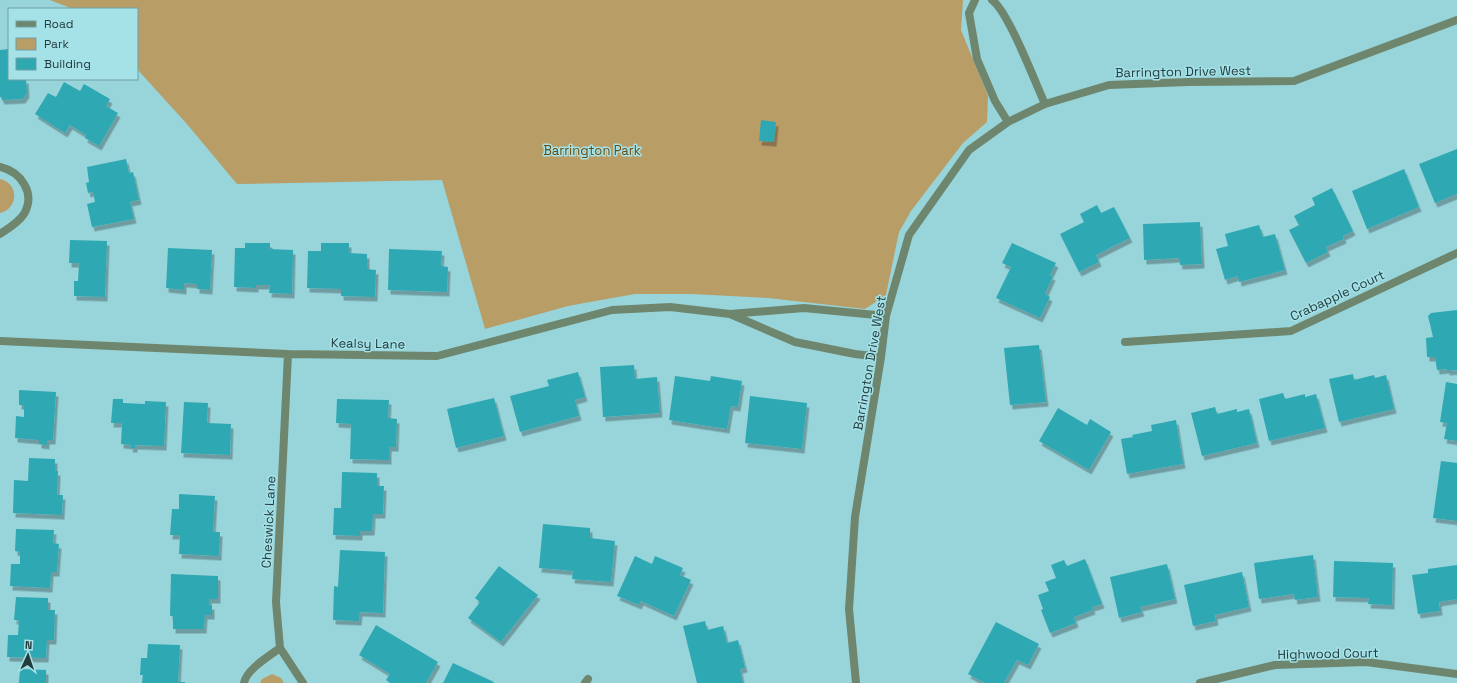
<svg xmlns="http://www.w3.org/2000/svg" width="1457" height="683" font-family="'Space Grotesk',sans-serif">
	<defs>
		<filter id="shadow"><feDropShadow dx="2.5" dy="4.5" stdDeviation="0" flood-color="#0004"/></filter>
	</defs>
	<rect width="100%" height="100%" fill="#98d5db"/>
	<!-- green -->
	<path fill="#b99d67" d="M50 0H963L961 30 988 96 987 122 963 143 911 211 899 232 886 295 865 309 768 298 692 294H635L568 306 485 329 442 180 237 184 186 123 137 69V9H73Z
		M0 179C19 183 19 208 0 213Z
		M272 674 281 678 284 683H260L262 679Z"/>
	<!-- building -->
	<path fill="#2fa8b2" filter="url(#shadow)" d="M9 49V79H26L27 93 23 99 2 100 1 97H0V50Z
		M64 82 80 91 84 84 110 99 106 106 118 113 99 146 85 138 86 135 70 125 65 133 35 114 48 93 56 97Z
		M761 120 776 122 774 142 759 141Z
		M1457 149V194L1435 203 1419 164Z
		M126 159 129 173 133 172 139 200 130 202 134 219 92 227 87 204 95 202 93 192 88 193 86 183 89 182 87 167Z
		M1404 169 1419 207 1367 229 1352 191Z
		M1332 188 1353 231 1343 236 1344 239 1326 247 1328 252 1306 263 1289 230 1299 225 1294 216 1315 205 1312 198Z
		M1097 205 1101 213 1114 207 1130 238 1096 255 1099 262 1079 272 1060 234 1084 222 1080 214Z
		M1200 222 1202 264 1180 265 1179 258 1144 260 1143 224Z
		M1259 225 1263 237 1275 234 1285 270 1239 282 1238 276 1225 280 1216 249 1228 246 1225 234Z
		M70 240 107 241 105 297 74 296V281H78L79 263H69Z
		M245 243H270V249L293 250 292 294 269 293 270 285H256V288L234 287 235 248H245Z
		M321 243H349V253L367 254V269L376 270 375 297 341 296V289L307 288 308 251H321Z
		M1012 243 1056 263 1050 275 1053 276 1045 294 1050 297 1040 318 996 298 1011 267 1002 263Z
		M168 248 212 250 210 290 197 289V284L184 283V290L166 288Z
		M389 249 442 251 441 266 448 267 447 292 388 290Z
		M1457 310V370L1447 371V369L1437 370 1435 357H1427L1426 338 1433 337 1428 316 1431 313Z
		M1039 345 1046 402 1010 405 1004 348Z
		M634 365 635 379 657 377 660 413 603 417 600 367Z
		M578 372 585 397 575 400 579 416 520 432 510 396 549 386 547 380Z
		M1353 374 1354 380 1374 375 1375 378 1386 375 1394 409 1339 422 1329 379Z
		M675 376 710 381 711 376 742 381 738 407 731 406 727 429 669 420Z
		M1446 382 1457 384V441L1444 439 1447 423 1440 422Z
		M19 390 56 392 53 440H47V445L39 444V440L15 438 16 416 24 417V405H19Z
		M1283 393 1285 399 1305 394V397L1316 394 1325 428 1269 441 1259 399Z
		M750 396 807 403 802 449 745 443Z
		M494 398 504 436 456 448 447 409Z
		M113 399H123V403L145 404V401L166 402 164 446 135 445V448H130L131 445 121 444 122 423H111Z
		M337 399 389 400 388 418 397 419 396 447H389V460L350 459 351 424 336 423Z
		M184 402 208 403 207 423 231 424 230 455 181 453Z
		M1215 407 1217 414 1237 409V412L1249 409 1257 443 1202 456 1191 413Z
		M1058 408 1087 425 1090 419 1111 432 1089 470 1039 441Z
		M1176 420 1183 464 1127 474 1121 439 1133 437 1132 435 1152 431 1151 425Z
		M29 458 55 459V471H58L57 495H63L62 515 13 513 14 480 28 481Z
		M1441 461 1457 463V521L1433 518Z
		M342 472 377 473V486H384L383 514H373L372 531H360V536L333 535 334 508H341Z
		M179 494 215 496 213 532H220L219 556 179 554 180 535H170L172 509H179Z
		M543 524 590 528V538L615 541 611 582 572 579 573 571 539 568Z
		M16 529 54 530 53 543 59 544 57 572H51L50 588 10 586 11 564H20V552L15 551Z
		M340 550 385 552 383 613 360 612 359 621 333 620 334 586 338 587Z
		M1313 555 1318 597 1295 600 1294 594 1259 599 1254 563Z
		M635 556 652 564 655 556 683 568 680 575 691 580 674 616 641 601 639 605 617 596Z
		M1085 559 1102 604 1092 607 1093 610 1074 617 1076 623 1050 633 1041 610 1043 609 1038 595 1049 591 1045 582 1056 578 1051 565 1064 560 1067 566Z
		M1334 561 1393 563 1392 605 1368 604 1369 598 1333 597Z
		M1167 564 1175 599 1140 607 1142 612 1119 618 1110 577Z
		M1457 565V599L1439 602 1440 611 1418 614 1412 575 1428 573V569Z
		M499 566 538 595 501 642 468 618 480 602 475 598Z
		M1242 572 1249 607 1215 615 1216 621 1193 626 1184 585Z
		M171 574 218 576V599H209V605H212V615H205L204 629H173V616H170Z
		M16 597 48 598V610H55L54 640H47L46 658 7 657 8 635H18L19 620H14Z
		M705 621 707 630 723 626 727 643 738 640 745 668 740 669 743 683H697L683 626Z
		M996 622 1039 644 1028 665 1017 660 1004 683H985L968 674Z
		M376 625 438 662 426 683H390L386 680 390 674 359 655Z
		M148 644 180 645 178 682H185V683H142L143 675H140L141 658H147Z
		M453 663 494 682 493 683H443Z
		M20 669 46 670V683H19Z"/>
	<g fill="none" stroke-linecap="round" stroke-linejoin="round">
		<!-- street -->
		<path stroke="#6e866d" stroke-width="8" d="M975 0 969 13 977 59 995 101 1008 122
			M992 0C1008 11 1035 82 1045 104
			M0 167C21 172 36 193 24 214 18 223 9 228 0 234
			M730 314 795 342 855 354 881 357
			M0 341 288 354 437 356 612 310 670 307 730 314 804 308 886 316
			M1125 342 1291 331 1457 253
			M288 354 276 602 280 648 303 683
			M244 683C246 670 269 656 280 648
			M585 683 588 679
			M856 683 849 609 855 517 881 357 886 316 909 235 969 150 1008 122 1045 104 1109 85 1188 82 1294 81 1457 20
			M1200 683 1275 665 1366 662 1457 674"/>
	</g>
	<g text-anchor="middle" stroke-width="3" stroke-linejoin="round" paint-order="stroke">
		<!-- street labels -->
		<g font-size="13" fill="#233c3e" stroke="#a5e2e8">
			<text transform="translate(1183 71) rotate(-1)" y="5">Barrington Drive West</text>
			<text transform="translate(1337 295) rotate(-25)" y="5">Crabapple Court</text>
			<text transform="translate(368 343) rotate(1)" y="5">Kealsy Lane</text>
			<text transform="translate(869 363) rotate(-80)" y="5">Barrington Drive West</text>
			<text transform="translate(268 522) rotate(-87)" y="5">Cheswick Lane</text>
			<text transform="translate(1328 653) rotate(-1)" y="5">Highwood Court</text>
		</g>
		<!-- park labels -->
		<g font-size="13" fill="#654c12" stroke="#a5e2e8">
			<text x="592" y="155">Barrington Park</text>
		</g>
	</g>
	<!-- legend -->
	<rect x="8" y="8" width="130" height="72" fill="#a5e2e8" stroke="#71a0a4"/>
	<rect x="16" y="21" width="20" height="6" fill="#6e866d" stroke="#71a0a4"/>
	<text x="44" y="28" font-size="12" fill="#233c3e">Road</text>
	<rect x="16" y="38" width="20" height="12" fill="#b99d67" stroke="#71a0a4"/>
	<text x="44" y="48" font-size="12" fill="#233c3e">Park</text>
	<rect x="16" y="58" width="20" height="12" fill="#2fa8b2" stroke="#71a0a4"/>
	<text x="44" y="68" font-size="12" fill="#233c3e">Building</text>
	<!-- north arrow -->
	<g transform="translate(28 655) rotate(3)" stroke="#a5e2e8" stroke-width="3" paint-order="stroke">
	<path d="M0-3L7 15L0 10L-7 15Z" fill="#233c3e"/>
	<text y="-6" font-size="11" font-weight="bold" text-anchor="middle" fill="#233c3e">N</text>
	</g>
</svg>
